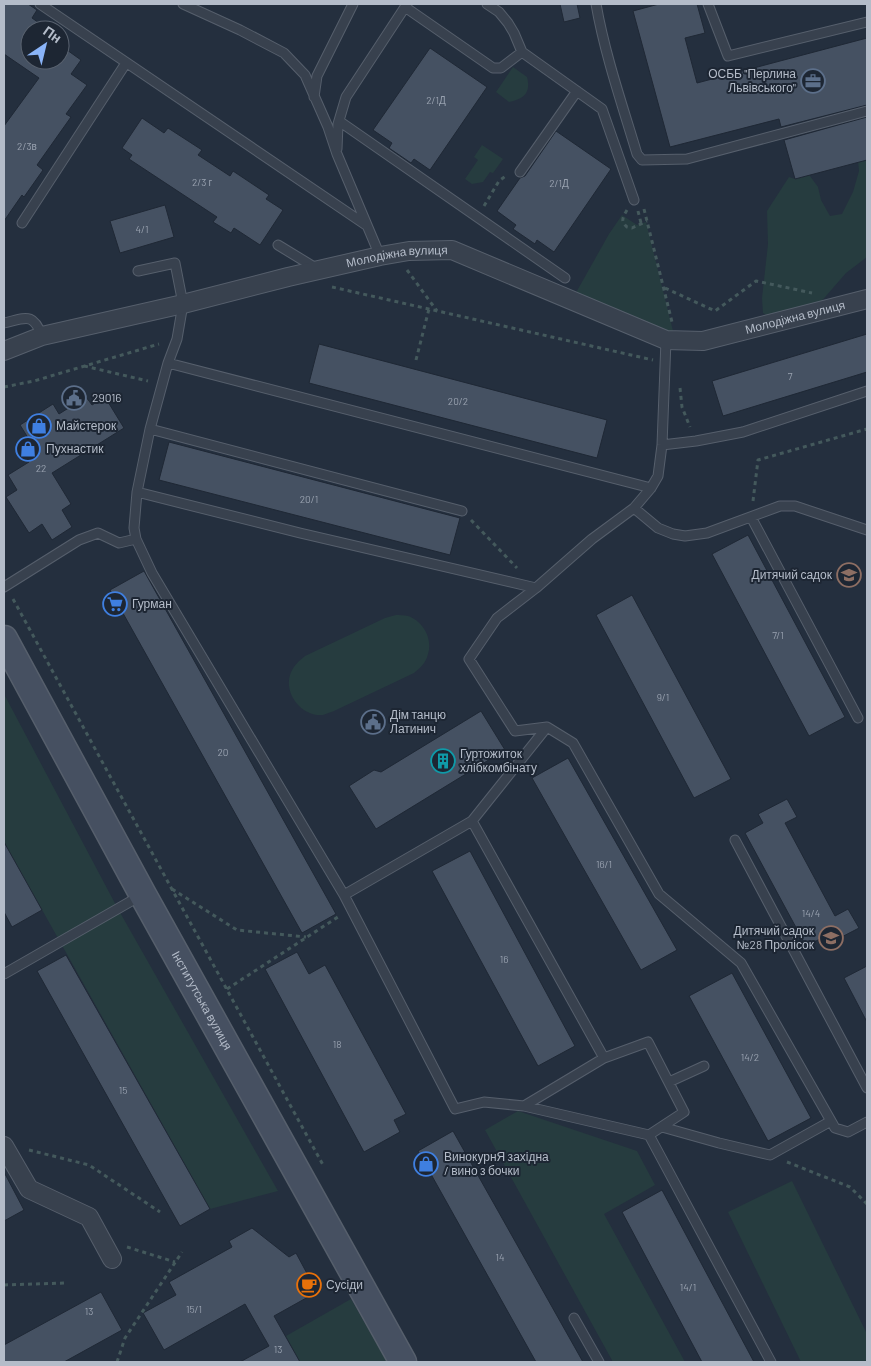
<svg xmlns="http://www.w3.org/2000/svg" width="871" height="1366" font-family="Barlow,sans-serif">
	<rect width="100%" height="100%" fill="#242f3e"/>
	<!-- green -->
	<path fill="#263c3f" d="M513 67 527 77C531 92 525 99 509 102L496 92Z
		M867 128V257L846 273 819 304 777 322 763 313 762 298 768 244 767 211 789 177 795 179 807 172 818 187 821 200 830 216 842 214 853 192 859 171 856 138Z
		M482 145 503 159 493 173 490 172 483 182 472 184 465 179 478 160 474 157Z
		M622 215 637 225 646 222 675 339 573 298 609 234Z
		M396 615C399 615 404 615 408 616 423 621 433 639 428 654 426 663 420 668 414 673L334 711C331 712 326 714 323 715 302 717 284 694 290 675 293 666 299 661 305 656L385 618Z
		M4 694 118 909 278 1191 210 1209 4 842Z
		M518 1111 637 1151 655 1185 604 1214 685 1362H613L485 1130Z
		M792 1181 867 1334V1362H801L728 1212Z
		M351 1299 387 1362H300L286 1336Z"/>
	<!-- building -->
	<path fill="#455162" stroke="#1f2835" d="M4 4H28L37 10 32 18 49 30H30V60H60V45L81 60 71 74 87 85 66 114 71 117 37 165 43 170 24 197 22 195 4 221V126L39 78 4 54Z
		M560 4H577L580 18 564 22Z
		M659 4H697L705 33 685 38 697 83 867 38V105L781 127 779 119 670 147 633 11Z
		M430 48 487 87 430 170 414 159 411 163 389 148 392 143 373 130Z
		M867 117V160L795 179 784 140Z
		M142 118 164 133 168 128 202 150 198 155 230 176 233 171 269 195 266 199 283 210 260 245 234 228 231 233 213 222 217 217 129 159 132 155 122 148Z
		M556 131 611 169 554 252 537 240 535 244 513 229 516 225 497 211 520 178 525 176Z
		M165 205 174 237 120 253 110 221Z
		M867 334V372L723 416 712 381Z
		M319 344 607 420 597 458 309 383Z
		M86 397 92 405 105 397 124 428 52 473 71 504 62 510 72 527 52 540 42 524 29 533 6 497 17 490 8 475 29 462 20 447 30 441 20 425 53 404 59 414Z
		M169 442 460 518 450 555 159 480Z
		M748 535 845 717 809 736 712 554Z
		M144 571 336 914 302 933 110 590Z
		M632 595 731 779 694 798 596 615Z
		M481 711 505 750 376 829 349 786 374 770 381 772Z
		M568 758 677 950 641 970 532 778Z
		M787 799 797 817 785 823 835 916 848 909 859 928 832 942 828 935 806 946 745 833 763 823 758 814Z
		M4 842 42 910 12 927 4 912Z
		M470 851 575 1046 538 1066 432 871Z
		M297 952 309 974 325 965 406 1114 394 1120 400 1132 364 1152 265 969Z
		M66 955 210 1209 180 1226 37 971Z
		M867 966V1022L844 978Z
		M732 973 811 1118 768 1141 689 996Z
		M453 1131 583 1362H536L418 1151Z
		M4 1172 24 1210 4 1221Z
		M662 1190 754 1362H702L622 1212Z
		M252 1228 289 1257 296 1253 317 1292 274 1316 300 1362H240L269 1346 245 1304 164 1350 143 1313 176 1295 169 1282 232 1247 229 1241Z
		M101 1292 122 1330 64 1362H4V1345Z"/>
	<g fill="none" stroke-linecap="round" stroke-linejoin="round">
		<!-- lane casing -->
		<g stroke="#565f6c" stroke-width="11">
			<path id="lane" d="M40 4 366 225
				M183 4 240 30 284 53 305 75 328 127 337 154 380 256
				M487 4 499 12 508 23 514 33 522 52 602 109 634 200
				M596 4C605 55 622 104 637 154L642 160 687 159 867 111
				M708 4 728 56 867 22
				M405 7 493 68H501L522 52
				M314 97 317 76 353 4
				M339 121 565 278
				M337 149 338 124 346 97 407 4
				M520 172 577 91
				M22 223 126 63
				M278 245 319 270
				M138 271 175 263 183 304 177 339 168 363 150 429 137 492 134 528 136 539 152 573 344 895 455 1109 484 1102 524 1106 604 1058 472 821 344 895
				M4 323C26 318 33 312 42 336
				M666 340 662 445 658 476 651 488 634 508 592 539 536 588 497 618 469 659 515 731 547 727 573 743 659 894 741 963 835 1128 848 1132 867 1122
				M168 363 651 488
				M150 429 462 511
				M662 445 696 441 743 432 867 391
				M137 492 300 533 536 588
				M634 508 658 528 673 534 685 536 707 533 780 506H795L867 530
				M751 517 858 718
				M4 587 79 540 98 533 119 543 136 539
				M472 821 547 727
				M735 840 867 1088
				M4 974 140 896
				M604 1058 648 1042 684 1112 649 1135
				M669 1082 704 1066
				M524 1106 649 1135 771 1362
				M662 1127 719 1143 770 1155 831 1121
				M574 1318 599 1362"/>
		</g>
		<!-- street casing -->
		<g stroke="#565f6c" stroke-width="20">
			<g id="street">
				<path id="s1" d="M4 351 42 336 183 304 288 277 380 256 409 251 452 250 666 340 703 341 867 299"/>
				<path d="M4 1146 29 1189 89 1217 112 1259"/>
			</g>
		</g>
		<!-- secondary casing -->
		<g stroke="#565f6c" stroke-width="29">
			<g id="secondary">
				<path id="s2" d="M4 639 143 895 403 1362"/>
			</g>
		</g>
		<!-- path -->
		<path stroke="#44595c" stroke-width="3" stroke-dasharray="4 4" stroke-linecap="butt" d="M484 206 499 181 507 175
			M644 209 672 322
			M627 210C623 217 620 221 627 227L632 228 647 221
			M638 211 641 223
			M407 270 437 311
			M332 287 653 360
			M665 288 715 311 756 281 812 293
			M416 360 429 309
			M84 366 148 381
			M4 387 34 381 159 344
			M680 388 682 407 690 427
			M753 501 758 460 867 429
			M471 520 517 568
			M13 599 323 1165
			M172 889 237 930 306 937
			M227 989 341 915
			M29 1150 89 1165 160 1212
			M787 1162 850 1187 867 1204
			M127 1247 175 1262
			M4 1285 67 1283
			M117 1362 125 1338 182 1252"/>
		<!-- lane -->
		<use href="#lane" stroke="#38414e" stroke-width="9"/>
		<!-- street -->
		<use href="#street" stroke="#38414e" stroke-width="18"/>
		<!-- secondary -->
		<use href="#secondary" stroke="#465061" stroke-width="26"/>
	</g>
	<!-- icons -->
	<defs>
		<g id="office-ring" transform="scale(1.25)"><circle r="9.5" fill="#1d2633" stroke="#5c6f8a" stroke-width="1.5"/><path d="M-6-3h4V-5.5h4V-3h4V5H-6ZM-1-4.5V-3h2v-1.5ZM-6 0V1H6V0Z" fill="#5c6f8a"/></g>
		<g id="civic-ring" transform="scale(1.25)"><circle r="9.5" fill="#1d2633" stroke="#5c6f8a" stroke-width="1.5"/><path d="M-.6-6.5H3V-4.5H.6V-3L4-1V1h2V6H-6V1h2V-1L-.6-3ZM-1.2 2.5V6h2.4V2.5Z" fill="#5c6f8a"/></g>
		<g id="shop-ring" transform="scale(1.25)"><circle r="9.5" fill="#1d2633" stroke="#3f7fe0" stroke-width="1.5"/><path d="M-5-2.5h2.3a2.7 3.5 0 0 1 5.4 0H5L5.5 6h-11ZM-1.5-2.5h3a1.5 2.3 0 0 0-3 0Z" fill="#3f7fe0"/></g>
		<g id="school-ring" transform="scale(1.25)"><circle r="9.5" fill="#1d2633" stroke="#8d6e63" stroke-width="1.5"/><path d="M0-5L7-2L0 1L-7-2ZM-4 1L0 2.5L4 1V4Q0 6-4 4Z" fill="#8d6e63"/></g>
		<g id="supermarket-ring" transform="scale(1.25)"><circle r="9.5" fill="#1d2633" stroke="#3f7fe0" stroke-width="1.5"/><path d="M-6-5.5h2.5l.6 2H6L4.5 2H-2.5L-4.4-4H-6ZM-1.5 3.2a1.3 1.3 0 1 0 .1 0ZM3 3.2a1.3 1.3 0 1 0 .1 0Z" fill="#3f7fe0"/></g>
		<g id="building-ring" transform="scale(1.25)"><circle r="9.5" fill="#1d2633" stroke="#0f9aa8" stroke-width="1.5"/><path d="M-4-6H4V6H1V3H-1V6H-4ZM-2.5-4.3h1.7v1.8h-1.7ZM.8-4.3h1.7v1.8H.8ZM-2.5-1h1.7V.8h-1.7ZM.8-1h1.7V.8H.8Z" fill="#0f9aa8"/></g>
		<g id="cafe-ring" transform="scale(1.25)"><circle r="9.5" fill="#1d2633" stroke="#e8710a" stroke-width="1.5"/><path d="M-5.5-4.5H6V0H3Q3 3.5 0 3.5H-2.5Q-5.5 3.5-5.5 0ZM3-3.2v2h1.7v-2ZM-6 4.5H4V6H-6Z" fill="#e8710a"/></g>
	</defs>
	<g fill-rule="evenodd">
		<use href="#office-ring" x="813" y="81"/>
		<use href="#civic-ring" x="74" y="398"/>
		<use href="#shop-ring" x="39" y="426"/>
		<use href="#shop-ring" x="28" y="449"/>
		<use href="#school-ring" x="849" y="575"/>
		<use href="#supermarket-ring" x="115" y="604"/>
		<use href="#civic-ring" x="373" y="722"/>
		<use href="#building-ring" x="443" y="761"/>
		<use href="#school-ring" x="831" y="938"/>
		<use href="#shop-ring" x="426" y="1164"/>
		<use href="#cafe-ring" x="309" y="1285"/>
	</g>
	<g text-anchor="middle" stroke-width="4" stroke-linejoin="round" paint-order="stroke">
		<!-- number labels -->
		<g font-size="10" fill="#98a1af">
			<text x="436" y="104">2/1Д</text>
			<text x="27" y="150">2/3в</text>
			<text x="202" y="186">2/3 г</text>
			<text x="559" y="187">2/1Д</text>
			<text x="142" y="233">4/1</text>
			<text x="790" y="380">7</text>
			<text x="458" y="405">20/2</text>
			<text x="41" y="472">22</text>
			<text x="309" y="503">20/1</text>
			<text x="778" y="639">7/1</text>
			<text x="663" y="701">9/1</text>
			<text x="223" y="756">20</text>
			<text x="604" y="868">16/1</text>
			<text x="811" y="917">14/4</text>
			<text x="504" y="963">16</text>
			<text x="337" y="1048">18</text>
			<text x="750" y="1061">14/2</text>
			<text x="123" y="1094">15</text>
			<text x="500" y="1261">14</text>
			<text x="688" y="1291">14/1</text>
			<text x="194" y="1313">15/1</text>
			<text x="89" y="1315">13</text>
			<text x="278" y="1353">13</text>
		</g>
		<!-- poi labels -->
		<g font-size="12" fill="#b4bcc9" stroke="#1d2633" text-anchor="start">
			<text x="796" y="78" text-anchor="end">ОСББ "Перлина<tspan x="796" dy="14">Львівського"</tspan></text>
			<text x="92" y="402">29016</text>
			<text x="56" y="430">Майстерок</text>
			<text x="46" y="453">Пухнастик</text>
			<text x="832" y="579" text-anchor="end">Дитячий садок</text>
			<text x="132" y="608">Гурман</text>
			<text x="390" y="719">Дім танцю<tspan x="390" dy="14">Латинич</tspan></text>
			<text x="460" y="758">Гуртожиток<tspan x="460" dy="14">хлібкомбінату</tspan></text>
			<text x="814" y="935" text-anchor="end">Дитячий садок<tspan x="814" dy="14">№28 Пролісок</tspan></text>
			<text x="444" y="1161">ВинокурнЯ західна<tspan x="444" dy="14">/ вино з бочки</tspan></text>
			<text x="326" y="1289">Сусіди</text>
		</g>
		<!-- street labels -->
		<g font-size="12" fill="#b4bcc9" stroke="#1d2633">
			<text dy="4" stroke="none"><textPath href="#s1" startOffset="405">Молодіжна вулиця</textPath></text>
			<text dy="4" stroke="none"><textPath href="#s1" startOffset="825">Молодіжна вулиця</textPath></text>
			<text dy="4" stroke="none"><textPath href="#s2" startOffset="412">Інститутська вулиця</textPath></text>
		</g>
	</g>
	<!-- border -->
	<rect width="871" height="1366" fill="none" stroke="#b4bcc9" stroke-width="10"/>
	<!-- north arrow -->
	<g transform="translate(45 45) rotate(35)"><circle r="24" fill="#1d2633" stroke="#59626f"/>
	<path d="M0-4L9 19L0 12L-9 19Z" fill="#8ab4f8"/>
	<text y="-8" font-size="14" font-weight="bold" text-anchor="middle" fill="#b4bcc9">Пн</text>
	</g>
</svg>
